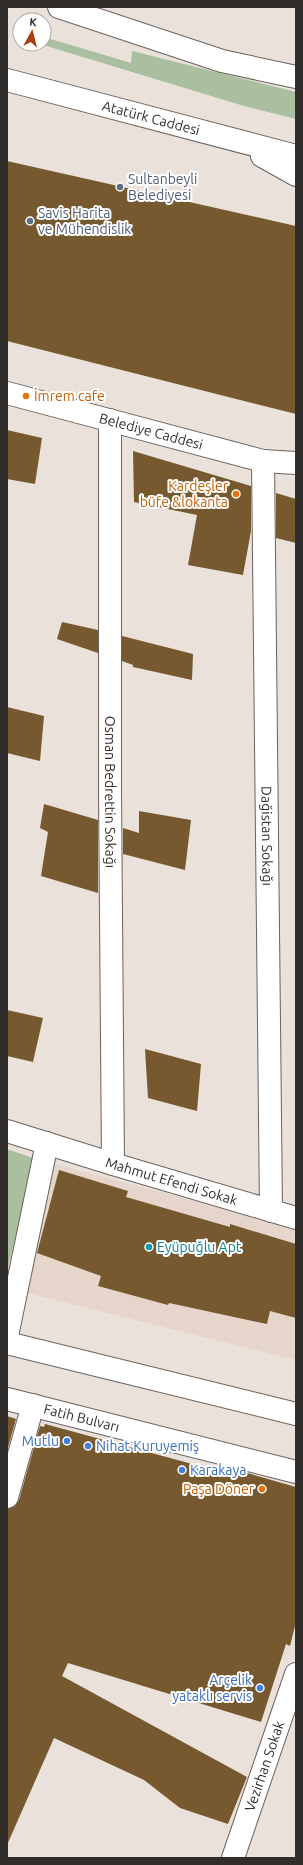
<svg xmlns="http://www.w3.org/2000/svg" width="303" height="1865" font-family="Ubuntu,sans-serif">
	<rect width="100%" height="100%" fill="#eae1db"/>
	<!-- built -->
	<path fill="#e5d5ca" d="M36 1159 296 1228V1360L7 1288V1270Z"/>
	<!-- green -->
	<path fill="#a9bfa0" d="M44 37 131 63 132 51 296 92V119L244 106 40 44H44Z
		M7 1149 36 1159 7 1270Z"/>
	<!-- building -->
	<path fill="#77592f" d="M7 161 296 226V414L7 341Z
		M7 430 42 438 35 484 7 479Z
		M133 451 251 486V531L243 575 188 565 197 515 134 502Z
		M276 493 296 499V543L276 538Z
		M62 622 98 630V653L57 639Z
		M122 636 193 654 192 680 133 667V665L122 661Z
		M7 707 44 716 40 761 7 753Z
		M44 804 98 820V893L41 876 48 832 40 828Z
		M139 811 191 820 185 870 123 854V828L139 833Z
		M7 1010 43 1018 33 1062 7 1056Z
		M145 1049 201 1064 197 1111 148 1098Z
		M59 1170 128 1191 126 1197 230 1227V1224L296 1244V1318L270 1311 267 1324 169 1303 168 1305 98 1286 101 1276 37 1253Z
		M7 1416 16 1419 7 1451Z
		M45 1424 229 1474 230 1468 296 1487V1622L290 1646 286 1644 261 1722 68 1663 62 1676 247 1777 228 1824 180 1808 144 1780 54 1738 7 1845V1509L15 1506 19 1500 40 1426 44 1427Z"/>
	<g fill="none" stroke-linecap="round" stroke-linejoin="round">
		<!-- minor casing -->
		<g stroke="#6a625d" stroke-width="24">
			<g id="minor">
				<path id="s1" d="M7 393 263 461 296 463"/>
				<path id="s2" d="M110 420V789L113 1164"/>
				<path id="s3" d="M263 461 271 1211"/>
				<path id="s4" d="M7 1131 113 1164 296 1218"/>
				<path d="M7 1336 47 1143"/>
				<path d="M7 1497 33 1405"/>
				<path id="s5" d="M233 1858 296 1674"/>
			</g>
		</g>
		<!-- secondary casing -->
		<g stroke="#6a625d" stroke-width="24">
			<g id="secondary">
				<path id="s6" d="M7 80 296 156"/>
				<path d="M262 156 296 175"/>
			</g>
		</g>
		<!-- primary casing -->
		<g stroke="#6a625d" stroke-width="24">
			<g id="primary">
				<path d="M7 1343 296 1414"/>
				<path id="s7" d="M7 1399 296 1472"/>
			</g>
		</g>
		<!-- motorway casing -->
		<g stroke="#6a625d" stroke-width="24">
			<path id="motorway" d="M59 7 222 61 296 77"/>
		</g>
		<!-- minor -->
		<use href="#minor" stroke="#fff" stroke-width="22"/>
		<!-- secondary -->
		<use href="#secondary" stroke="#fff" stroke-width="22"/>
		<!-- primary -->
		<use href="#primary" stroke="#fff" stroke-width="22"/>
		<!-- motorway -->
		<use href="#motorway" stroke="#fff" stroke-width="22"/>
	</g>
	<!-- markers -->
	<g fill="#5c6f8a" stroke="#fff" stroke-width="1.5">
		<circle cx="120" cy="187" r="4"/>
		<circle cx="30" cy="221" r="4"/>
	</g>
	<g fill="#e8710a" stroke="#fff" stroke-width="1.5">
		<circle cx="26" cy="396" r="4"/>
		<circle cx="236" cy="494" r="4"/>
		<circle cx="262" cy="1489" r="4"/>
	</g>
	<circle fill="#0f9aa8" stroke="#fff" stroke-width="1.5" cx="149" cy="1247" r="4"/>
	<g fill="#3f7fe0" stroke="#fff" stroke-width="1.5">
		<circle cx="67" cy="1441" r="4"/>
		<circle cx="88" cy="1446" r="4"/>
		<circle cx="182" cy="1470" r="4"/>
		<circle cx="260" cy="1688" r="4"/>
	</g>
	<g text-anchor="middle" stroke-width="4" stroke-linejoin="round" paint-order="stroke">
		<!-- street labels -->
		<g font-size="14" fill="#312d2b" stroke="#fff">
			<text dy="5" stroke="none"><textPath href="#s6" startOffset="149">Atatürk Caddesi</textPath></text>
			<text dy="5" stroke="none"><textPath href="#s1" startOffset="149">Belediye Caddesi</textPath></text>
			<text dy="5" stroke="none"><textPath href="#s2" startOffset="372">Osman Bedrettin Sokağı</textPath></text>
			<text dy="5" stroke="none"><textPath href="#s3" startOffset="375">Dağistan Sokağı</textPath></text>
			<text dy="5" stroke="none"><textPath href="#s4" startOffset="172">Mahmut Efendi Sokak</textPath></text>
			<text dy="5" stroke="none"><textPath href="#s7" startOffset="77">Fatih Bulvarı</textPath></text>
			<text dy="5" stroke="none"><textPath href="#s5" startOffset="97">Vezirhan Sokak</textPath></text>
		</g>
		<!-- service labels -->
		<g font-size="14" fill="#4e5e75" stroke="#fff" text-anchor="start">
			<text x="128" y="184">Sultanbeyli<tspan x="128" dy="16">Belediyesi</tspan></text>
			<text x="38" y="218">Savis Harita<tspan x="38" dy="16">ve Mühendislik</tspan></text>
		</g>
		<!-- food labels -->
		<g font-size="14" fill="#c56008" stroke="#fff" text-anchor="end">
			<text x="34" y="401" text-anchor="start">İmrem cafe</text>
			<text x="228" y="491">Kardeşler<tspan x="228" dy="16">büfe &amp;lokanta</tspan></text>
			<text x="254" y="1494">Paşa Döner</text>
		</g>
		<!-- culture labels -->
		<g font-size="14" fill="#0d838f" stroke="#fff" text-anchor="start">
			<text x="157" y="1252">Eyüpuğlu Apt</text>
		</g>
		<!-- shop labels -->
		<g font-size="14" fill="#366cbe" stroke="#fff" text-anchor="end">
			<text x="59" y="1446">Mutlu</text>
			<text x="96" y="1451" text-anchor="start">Nihat Kuruyemiş</text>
			<text x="190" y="1475" text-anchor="start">Karakaya</text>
			<text x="252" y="1685">Arçelik<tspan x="252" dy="16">yataklı servis</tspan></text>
		</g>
	</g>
	<!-- border -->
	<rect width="303" height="1865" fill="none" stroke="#312d2b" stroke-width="16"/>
	<!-- north arrow -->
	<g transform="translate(32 32) rotate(7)"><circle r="19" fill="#ffffff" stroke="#adabaa"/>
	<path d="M0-3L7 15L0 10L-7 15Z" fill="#a54013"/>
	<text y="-6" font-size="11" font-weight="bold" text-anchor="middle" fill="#312d2b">K</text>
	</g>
</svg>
